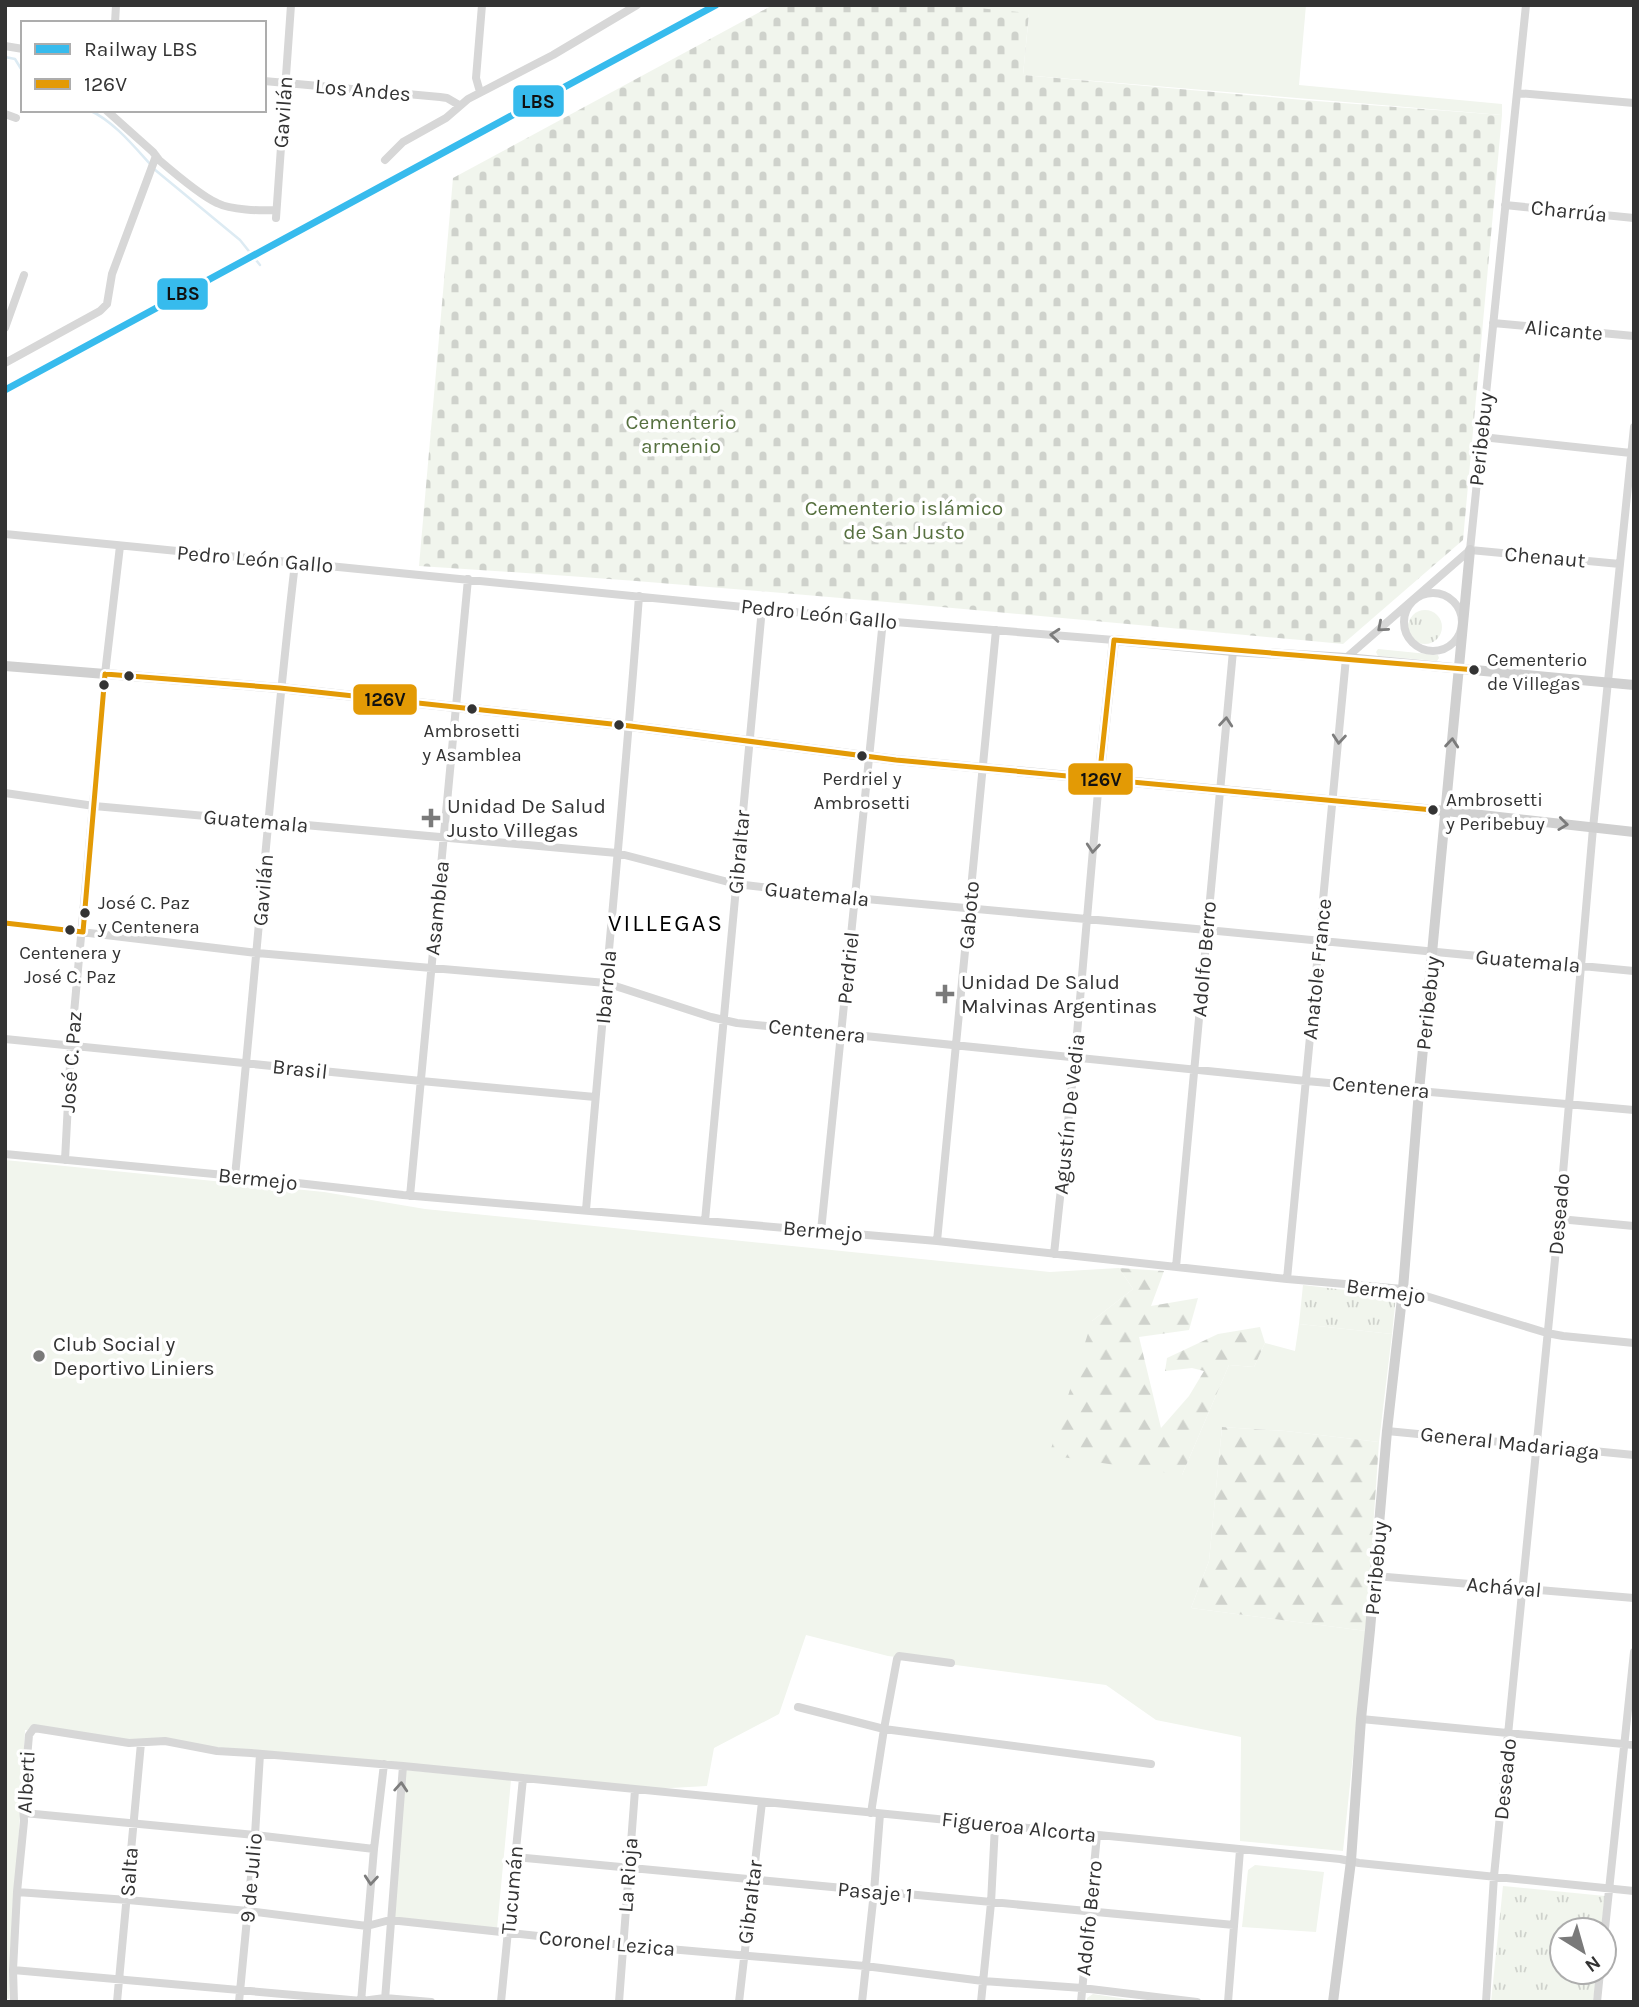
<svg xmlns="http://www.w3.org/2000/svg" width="1639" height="2007" font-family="Karla,sans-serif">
	<defs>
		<pattern id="forest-firs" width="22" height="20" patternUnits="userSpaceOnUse" patternTransform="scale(1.75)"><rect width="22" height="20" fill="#f1f5ed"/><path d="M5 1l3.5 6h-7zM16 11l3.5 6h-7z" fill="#cfd2cc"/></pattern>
		<pattern id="cemetery-stones" width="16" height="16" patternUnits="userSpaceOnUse" patternTransform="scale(1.75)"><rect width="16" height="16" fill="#f1f5ed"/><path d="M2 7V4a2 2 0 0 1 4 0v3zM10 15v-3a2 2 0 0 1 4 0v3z" fill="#cfd2cc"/></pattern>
		<pattern id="park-tufts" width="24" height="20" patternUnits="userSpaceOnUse" patternTransform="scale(1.75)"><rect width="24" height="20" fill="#f1f5ed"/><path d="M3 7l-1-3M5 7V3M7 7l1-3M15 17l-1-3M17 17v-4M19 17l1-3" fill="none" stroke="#cfd2cc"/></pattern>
	</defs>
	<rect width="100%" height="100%" fill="#fff"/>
	<!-- grass -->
	<path fill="#f1f5ed" d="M948 5H1306L1299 85 1502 104V115L1023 75 1029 14Z
		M1378 649 1438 655 1439 658 1437 661 1378 656 1376 652Z
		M5 1160 324 1192 425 1209 1050 1272 1119 1268 1133 1289 1092 1321 1182 1475 1229 1365 1254 1367 1265 1343 1295 1351 1299 1324 1392 1334 1379 1442 1286 1431 1222 1427 1209 1561 1191 1608 1366 1631 1343 1851 1240 1841 1241 1737 1156 1720 1106 1685 888 1656 806 1635 779 1714 714 1748 707 1786 635 1790 191 1745 141 1743 25 1730 9 1999 5 1998Z
		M406 1770 511 1780 497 1929 392 1919Z
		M1255 1865 1324 1872 1316 1932 1242 1927 1248 1870Z
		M1093 1994 1146 2002H1087V1998Z"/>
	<!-- forest -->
	<path fill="url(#forest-firs)" d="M1119 1268 1164 1271 1151 1306 1198 1298 1189 1330 1139 1337 1161 1428 1189 1396 1204 1371 1192 1368 1165 1371 1167 1358 1218 1334 1260 1327 1265 1343 1254 1367 1229 1365 1182 1475 1049 1455 1092 1321 1133 1289Z
		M1222 1427 1286 1431 1379 1442 1366 1631 1191 1608 1209 1561Z"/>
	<!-- cemetery -->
	<path fill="url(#cemetery-stones)" d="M773 5H948L1029 13 1023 75 1303 100 1502 115 1463 540 1343 644C1036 616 728 585 419 566L453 178Z"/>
	<!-- park -->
	<path fill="url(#park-tufts)" d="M1408 627a17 17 0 1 1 34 0a17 17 0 1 1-34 0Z
		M1303 1285 1396 1296 1392 1334 1299 1324Z
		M1503 1886 1605 1896 1601 1930H1562V1972H1597L1593 2002H1491Z"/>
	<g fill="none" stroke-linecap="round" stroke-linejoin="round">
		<!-- stream -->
		<path stroke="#ddebf3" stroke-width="2.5" d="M5 57 15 59 23 72
			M89 110C113 121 132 144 150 164
			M154 169 240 240 260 265"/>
		<!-- street -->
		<path stroke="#d7d7d7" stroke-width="8" d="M115 23 116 5
			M5 46 23 49
			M264 81 440 97 447 98 459 105
			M480 92 476 78 482 5
			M1517 93 1634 103
			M106 110 153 152 159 160C173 172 201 196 217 203 231 210 260 211 276 210
			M5 114 16 118
			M385 160 403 142 446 118 468 99 553 55 637 5
			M1505 205 1634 218
			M276 218 291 5
			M1493 323 1634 336
			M5 328 24 275
			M5 363 100 311 107 304 112 274 156 156
			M1482 437 1631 453
			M5 534 895 622 1114 640
			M1470 550 1526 5
			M1470 550 1620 564
			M1404 622a29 29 0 1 1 58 0a29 29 0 1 1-58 0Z
			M5 793 94 806 617 853 736 884 855 898 1207 930 1634 971
			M5 923 257 953 606 983 711 1017 737 1023 1306 1081 1634 1110
			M5 1039 421 1081 595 1097
			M5 1154 235 1176 403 1195 937 1241 1287 1279 1403 1289 1547 1333 1563 1336 1634 1343
			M65 1160 71 1046 105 674 120 546
			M235 1176C256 972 271 767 295 563
			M410 1196 468 579
			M586 1210C603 1005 624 801 639 596
			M1559 1219 1634 1226
			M705 1221 762 608
			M821 1231 883 620
			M937 1241 996 630
			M1054 1254 1075 1057 1099 780
			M1176 1267 1233 651
			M1287 1279 1346 658 1470 550
			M1387 1431 1634 1455
			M1375 1576 1634 1598
			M798 1707 884 1729 897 1659 899 1656 951 1663
			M1361 1719 1634 1745
			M24 1813 255 1835 374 1849
			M871 1813 884 1729 1151 1764
			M515 1857 1234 1925
			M17 1892 128 1900 248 1911 367 1926 390 1920 623 1945 865 1966 983 1981 1082 1988 1197 2002
			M1604 1938 1634 1652
			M13 1970 362 2001 385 1998 431 2002
			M385 2000 403 1766
			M14 2002 13 1970 17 1892 24 1821 23 1805 29 1735 34 1728 129 1743 165 1741 217 1751 251 1753 403 1766 1340 1859 1359 1863 1634 1891
			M117 2002 141 1743
			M239 2002 255 1835 260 1754
			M361 2002 374 1849 384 1764
			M501 2002 523 1778
			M619 2002 635 1790
			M739 2002 762 1802
			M862 2002 874 1892 880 1814
			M981 2002 991 1903 995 1825
			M1081 2002 1097 1835
			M1228 2002 1240 1850
			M1486 2002 1494 1876 1559 1219 1593 828 1634 427
			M1597 2002 1600 1972"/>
		<!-- secondary -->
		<path stroke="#d0d0d0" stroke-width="10" d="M5 666 280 688 630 726 896 760 1446 811 1634 832
			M1099 780 1114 640 1233 651 1346 658 1634 685
			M1333 2002 1351 1861 1361 1719 1370 1630 1387 1431 1403 1289 1419 1091 1470 550"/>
		<!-- bus-1 casing -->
		<g stroke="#fff" stroke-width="10">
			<path id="bus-1" d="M105 674 280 688 630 726 896 760 1433 810
				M1099 780 1114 640 1476 670
				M5 923 83 932
				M83 932 105 674"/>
		</g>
		<!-- bus-1 -->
		<use href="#bus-1" stroke="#e39a05" stroke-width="5"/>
		<!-- rail-1 casing -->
		<g stroke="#fff" stroke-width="12">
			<path id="rail-1" d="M5 390 716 5"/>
		</g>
		<!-- rail-1 -->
		<use href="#rail-1" stroke="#37bbed" stroke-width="7"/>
	</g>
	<!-- one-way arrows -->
	<defs><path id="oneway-chevron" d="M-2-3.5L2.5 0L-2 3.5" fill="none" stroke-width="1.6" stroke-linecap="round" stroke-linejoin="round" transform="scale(1.75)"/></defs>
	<g stroke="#7d7d7d">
		<use href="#oneway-chevron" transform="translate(1382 627) rotate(139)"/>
		<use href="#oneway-chevron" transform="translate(1055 635) rotate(-175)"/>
		<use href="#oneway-chevron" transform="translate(1226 722) rotate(-85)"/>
		<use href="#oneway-chevron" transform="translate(1339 739) rotate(95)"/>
		<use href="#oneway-chevron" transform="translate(1093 848) rotate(95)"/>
		<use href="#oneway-chevron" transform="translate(401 1787) rotate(-86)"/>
		<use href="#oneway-chevron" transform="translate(371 1880) rotate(95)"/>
	</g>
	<g stroke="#7a7a7a">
		<use href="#oneway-chevron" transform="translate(1452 743) rotate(-85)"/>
		<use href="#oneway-chevron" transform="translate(1563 824) rotate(7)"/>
	</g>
	<!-- markers -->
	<g fill="#333" stroke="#fff" stroke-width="2.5">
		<circle cx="1474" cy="670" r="6"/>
		<circle cx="129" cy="676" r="6"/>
		<circle cx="104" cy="685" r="6"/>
		<circle cx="472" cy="709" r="6"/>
		<circle cx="619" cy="725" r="6"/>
		<circle cx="862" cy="756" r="6"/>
		<circle cx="1433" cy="810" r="6"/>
		<circle cx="85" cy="913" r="6"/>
		<circle cx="70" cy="930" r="6"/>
	</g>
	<g fill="#7a7a7a" stroke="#fff" stroke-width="2.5">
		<path d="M427.5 807.5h7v7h7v7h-7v7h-7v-7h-7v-7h7z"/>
		<path d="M941.5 983.5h7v7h7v7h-7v7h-7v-7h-7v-7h7z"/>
		<circle cx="39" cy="1356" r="7"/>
	</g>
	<g text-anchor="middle" stroke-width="7" stroke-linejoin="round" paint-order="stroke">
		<!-- bus labels -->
		<g font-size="19" fill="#333" stroke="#fff" text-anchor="start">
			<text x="1487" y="666">Cementerio<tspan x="1487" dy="24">de Villegas</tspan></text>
			<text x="472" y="737" text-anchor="middle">Ambrosetti<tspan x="472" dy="24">y Asamblea</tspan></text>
			<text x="862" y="785" text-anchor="middle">Perdriel y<tspan x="862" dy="24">Ambrosetti</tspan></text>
			<text x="1446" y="806">Ambrosetti<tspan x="1446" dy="24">y Peribebuy</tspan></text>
			<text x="98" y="909">José C. Paz<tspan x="98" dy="24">y Centenera</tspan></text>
			<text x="70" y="959" text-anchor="middle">Centenera y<tspan x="70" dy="24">José C. Paz</tspan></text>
		</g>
		<!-- street labels -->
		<g font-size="21" fill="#333" stroke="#fff">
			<text transform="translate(363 90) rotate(5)" y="7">Los Andes</text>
			<text transform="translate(283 112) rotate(-86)" y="7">Gavilán</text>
			<text transform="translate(1569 211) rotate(6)" y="7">Charrúa</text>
			<text transform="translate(1564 330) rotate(5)" y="7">Alicante</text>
			<text transform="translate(1481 439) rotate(-84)" y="7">Peribebuy</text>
			<text transform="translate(1545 557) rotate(5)" y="7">Chenaut</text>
			<text transform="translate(255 559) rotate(5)" y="7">Pedro León Gallo</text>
			<text transform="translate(819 614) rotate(6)" y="7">Pedro León Gallo</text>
			<text transform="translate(256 821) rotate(5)" y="7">Guatemala</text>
			<text transform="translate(739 852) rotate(-85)" y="7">Gibraltar</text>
			<text transform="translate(263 890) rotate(-85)" y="7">Gavilán</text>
			<text transform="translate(817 894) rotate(6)" y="7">Guatemala</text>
			<text transform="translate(437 908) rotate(-84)" y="7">Asamblea</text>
			<text transform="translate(969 915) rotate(-85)" y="7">Gaboto</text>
			<text transform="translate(1204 959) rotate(-85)" y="7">Adolfo Berro</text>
			<text transform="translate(1528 961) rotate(5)" y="7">Guatemala</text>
			<text transform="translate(848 968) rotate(-84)" y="7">Perdriel</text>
			<text transform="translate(1317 969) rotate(-84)" y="7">Anatole France</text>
			<text transform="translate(606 987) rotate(-85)" y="7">Ibarrola</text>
			<text transform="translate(1428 1003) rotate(-84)" y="7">Peribebuy</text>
			<text transform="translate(817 1031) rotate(6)" y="7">Centenera</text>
			<text transform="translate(71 1062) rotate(-86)" y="7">José C. Paz</text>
			<text transform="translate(300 1069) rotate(6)" y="7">Brasil</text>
			<text transform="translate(1381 1087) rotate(5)" y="7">Centenera</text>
			<text transform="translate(1069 1114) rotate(-84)" y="7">Agustín De Vedia</text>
			<text transform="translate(258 1179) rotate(6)" y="7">Bermejo</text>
			<text transform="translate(1559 1214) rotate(-85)" y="7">Deseado</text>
			<text transform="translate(823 1231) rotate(5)" y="7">Bermejo</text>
			<text transform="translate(1386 1291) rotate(8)" y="7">Bermejo</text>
			<text transform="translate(1510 1443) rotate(6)" y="7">General Madariaga</text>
			<text transform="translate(1376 1568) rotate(-85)" y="7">Peribebuy</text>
			<text transform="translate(1504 1587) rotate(5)" y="7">Achával</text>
			<text transform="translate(1505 1779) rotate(-84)" y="7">Deseado</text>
			<text transform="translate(26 1782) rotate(-87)" y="7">Alberti</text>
			<text transform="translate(1019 1827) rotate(6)" y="7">Figueroa Alcorta</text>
			<text transform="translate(129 1872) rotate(-86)" y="7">Salta</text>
			<text transform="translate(628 1875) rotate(-86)" y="7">La Rioja</text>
			<text transform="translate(251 1878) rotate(-85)" y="7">9 de Julio</text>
			<text transform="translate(512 1890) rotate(-85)" y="7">Tucumán</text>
			<text transform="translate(875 1892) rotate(5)" y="7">Pasaje 1</text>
			<text transform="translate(750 1902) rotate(-83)" y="7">Gibraltar</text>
			<text transform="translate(1089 1918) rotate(-84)" y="7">Adolfo Berro</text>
			<text transform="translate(607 1943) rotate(5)" y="7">Coronel Lezica</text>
		</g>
		<!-- park labels -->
		<g font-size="21" fill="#56703f" stroke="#fff">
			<text x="681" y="429">Cementerio<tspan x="681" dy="24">armenio</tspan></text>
			<text x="904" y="515">Cementerio islámico<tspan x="904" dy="24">de San Justo</tspan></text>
		</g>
		<!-- poi labels -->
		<g font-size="21" fill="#333" stroke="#fff" text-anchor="start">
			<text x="447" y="813">Unidad De Salud<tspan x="447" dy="24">Justo Villegas</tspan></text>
			<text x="961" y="989">Unidad De Salud<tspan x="961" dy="24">Malvinas Argentinas</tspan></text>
			<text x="53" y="1351">Club Social y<tspan x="53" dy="24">Deportivo Liniers</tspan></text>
		</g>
		<!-- quarter labels -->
		<g font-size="24" letter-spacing="2" fill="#000" stroke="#fff">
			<text x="666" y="931">VILLEGAS</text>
		</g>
	</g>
	<g stroke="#fff" stroke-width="2.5">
		<rect x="512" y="84" width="53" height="34" rx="7" fill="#37bbed"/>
		<rect x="156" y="277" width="53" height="34" rx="7" fill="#37bbed"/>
		<rect x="352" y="683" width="66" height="33" rx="7" fill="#e39a05"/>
		<rect x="1067" y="762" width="67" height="34" rx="7" fill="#e39a05"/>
	</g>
	<g font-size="19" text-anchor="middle" font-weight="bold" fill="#111">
		<text x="538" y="108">LBS</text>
		<text x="183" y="300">LBS</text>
		<text x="385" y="706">126V</text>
		<text x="1101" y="786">126V</text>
	</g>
	<!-- border -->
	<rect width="1639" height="2007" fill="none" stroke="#333333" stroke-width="14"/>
	<!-- legend -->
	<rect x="21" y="21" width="245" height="91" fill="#ffffff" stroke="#adadad" stroke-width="2"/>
	<rect x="35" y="44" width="35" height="10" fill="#37bbed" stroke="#adadad" stroke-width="2"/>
	<text x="84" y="56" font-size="21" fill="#333333">Railway LBS</text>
	<rect x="35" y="79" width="35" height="10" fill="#e39a05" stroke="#adadad" stroke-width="2"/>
	<text x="84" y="91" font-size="21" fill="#333333">126V</text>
	<!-- north arrow -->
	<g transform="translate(1583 1951) rotate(143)"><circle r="33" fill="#ffffff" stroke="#adadad" stroke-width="2"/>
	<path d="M0-5L12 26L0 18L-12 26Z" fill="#7a7a7a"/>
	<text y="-10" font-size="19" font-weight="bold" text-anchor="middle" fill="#333333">N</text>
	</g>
</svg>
